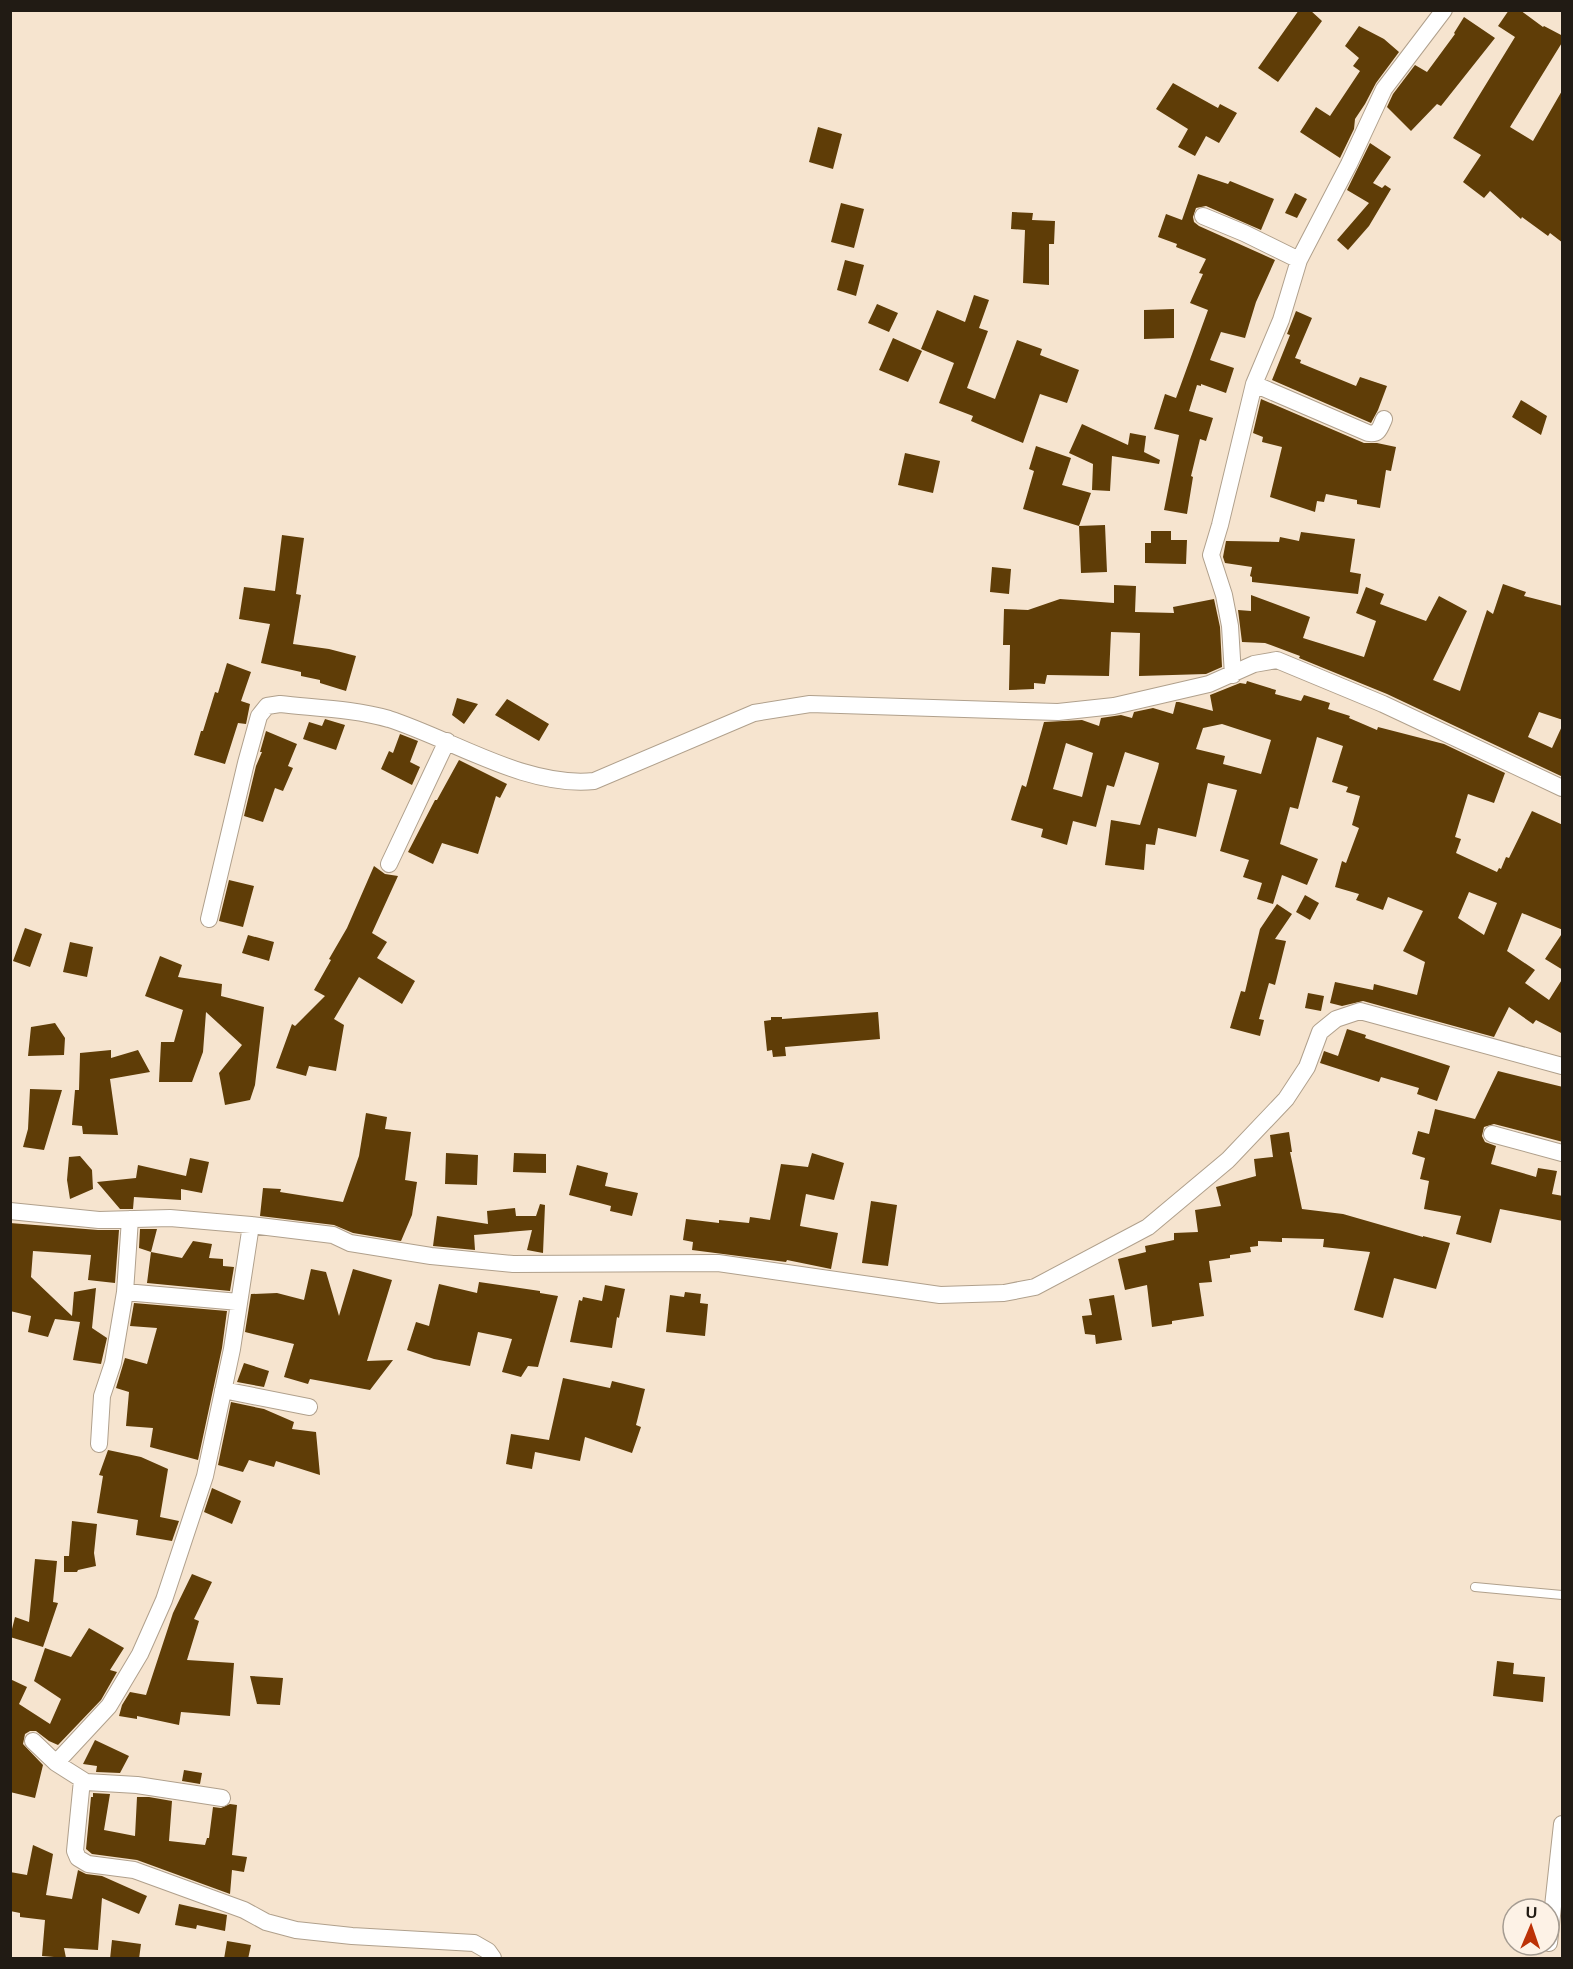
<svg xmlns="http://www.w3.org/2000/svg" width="1573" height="1969" font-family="Helvetica,sans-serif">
	<rect width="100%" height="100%" fill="#f6e4cf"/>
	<!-- building -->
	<path fill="#5f3d07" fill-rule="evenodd" d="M1299 10H1310L1322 21 1278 82 1258 68Z
		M1509 10H1520L1543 27 1544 26 1563 36V41L1510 127 1533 141 1563 89V243L1550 233 1548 236 1522 217 1521 219 1490 191 1484 198 1463 182 1481 155 1453 138 1515 37 1498 26Z
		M1464 17 1495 38 1441 106 1437 104 1411 131 1387 107 1393 94 1415 65 1427 72 1455 34 1454 33Z
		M1359 26 1384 39 1399 52 1376 83 1365 104 1355 119 1354 129 1340 158 1300 132 1316 107 1330 116 1360 71 1353 66 1359 58 1345 46Z
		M1173 83 1218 108 1220 104 1237 113 1219 143 1206 136 1195 156 1178 147 1188 129 1156 109Z
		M818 127 842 134 833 169 809 162Z
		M1370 143 1391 157 1373 183 1382 188 1385 185 1391 189 1369 226 1348 250 1337 240 1369 203 1347 190Z
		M1198 174 1228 184 1230 181 1274 199 1261 230 1206 206 1196 208 1193 217 1194 222 1199 226 1275 260 1256 302 1245 338 1221 332 1210 360 1234 368 1226 393 1201 384V386L1197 385 1189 411 1213 418 1206 441 1200 439 1191 476 1193 477 1187 514 1164 510 1179 435 1154 429 1165 394 1176 398 1208 310 1190 303 1203 274 1199 273 1206 259 1176 247 1177 244 1158 237 1166 214 1182 220Z
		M1295 193 1307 199 1297 218 1285 213Z
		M841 203 864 209 854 248 831 242Z
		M1012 212 1033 213 1032 220 1055 221 1054 244H1049V285L1023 283 1025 230 1011 229Z
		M845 260 864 265 856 296 837 290Z
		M974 295 989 300 979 328 988 331 967 388 995 399 1017 340 1042 349 1040 355 1079 370 1067 403 1040 394 1023 443 971 421 973 416 939 403 954 363 921 349 937 310 965 322Z
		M877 304 898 313 889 332 868 323Z
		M1174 309V338L1144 339V310Z
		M1296 311 1312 318 1295 358 1301 360 1300 363 1356 386 1360 377 1387 386 1378 410 1371 423 1272 380 1290 335 1287 334Z
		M893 338 922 351 908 382 879 370Z
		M1261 399 1364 443H1377L1396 447 1391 471 1386 470 1380 508 1357 504V500L1326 494 1324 502 1317 501 1315 512 1270 497 1282 447 1262 442 1263 437 1253 433Z
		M1521 400 1547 416 1541 435 1512 417Z
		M1082 424 1128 445 1130 433 1146 436 1144 452 1160 460 1159 464 1112 456 1110 491 1092 490 1093 464 1069 453Z
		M1036 446 1071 458 1062 485 1091 493 1079 526 1023 509 1034 471 1029 469Z
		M905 453 940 461 933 493 898 485Z
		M1105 525 1107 572 1081 573 1079 526Z
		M1151 531H1171V540H1187L1186 564 1145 563V543H1151Z
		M1301 532 1355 539 1350 572 1361 574 1358 594 1252 582V577L1250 576 1252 567 1225 563 1223 557 1226 541 1279 542 1280 537 1299 541Z
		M282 535 304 538 296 594 301 595 293 644 329 649 356 656 346 691 320 683V680L301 676V672L261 663 270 624 239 619 244 587 275 591Z
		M992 567 1011 569 1009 594 990 592Z
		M1503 584 1526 592 1524 596 1563 606V720L1539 712 1528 737 1552 748 1563 724V777L1387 694 1299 658 1300 656 1265 643 1242 642 1238 610 1251 611V595L1310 617 1303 638 1364 657 1376 621 1356 613 1366 587 1384 594 1380 604 1426 621 1439 596 1467 611 1433 680 1460 691 1487 610 1493 614Z
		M1114 585 1136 586 1135 612 1174 613 1173 607 1214 599 1220 627 1222 667 1206 674 1139 676 1140 633 1111 632 1109 676 1047 675 1045 684 1034 683V689L1009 690 1010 645H1003L1004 609 1028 610 1060 599 1114 603Z
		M227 663 251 672 241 701 250 704 246 724 238 723 225 764 194 755 201 731H203L215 692 218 693Z
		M1247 681 1276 690 1275 694 1301 701 1304 695 1330 703 1328 709 1350 716 1349 718 1377 730 1378 727 1444 744 1505 773 1494 803 1468 794 1455 837 1461 839 1456 853 1497 872 1499 868 1501 869 1506 857 1509 858 1532 811 1563 825V930L1522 913 1507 951 1535 970 1525 983 1549 1000 1563 978V1034L1536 1020 1533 1024 1509 1007 1494 1037 1363 1001 1342 1006 1330 1003 1335 982 1373 990 1374 984 1417 995 1425 962 1403 951 1423 911 1388 897 1383 910 1356 900 1359 894 1335 887 1342 861 1346 863 1359 828 1352 825 1360 796 1346 792 1348 787 1332 782 1343 746 1317 737 1298 809 1290 807 1280 844 1318 859 1307 885 1282 875 1273 904 1257 899 1262 883 1243 877 1249 860 1220 851 1237 790 1208 783 1196 837 1158 828 1155 845 1146 844 1144 870 1105 865 1111 820 1140 825 1158 768 1159 763 1125 752 1114 787 1107 785 1096 827 1073 821 1067 845 1041 837 1043 829 1011 820 1022 785 1026 787 1044 722 1082 720 1099 726 1101 718 1121 715 1132 718 1134 712 1153 708 1173 714 1176 702H1179L1213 711 1210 695 1240 683 1246 684ZM1222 724 1271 740 1261 774 1223 764 1225 756 1196 749 1203 728ZM1066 743 1093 753 1082 797 1053 789ZM1469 892 1497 903 1484 935 1458 918Z
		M457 698 478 704 464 724 452 715Z
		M507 699 549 724 539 741 495 715Z
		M325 719 345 725 336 750 303 739 309 722 322 726Z
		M266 731 297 744 288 766 293 768 283 791 275 788 263 822 244 816 256 766 262 752H260Z
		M400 734 418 741 410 762 420 767 412 785 381 769 389 751 393 753Z
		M459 760 507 784 500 798 496 796 478 854 442 843 433 864 408 852 435 800H437Z
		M374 866 385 874 398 876 372 933 387 942 377 958 415 981 402 1004 359 977 334 1019 344 1025 336 1071 309 1066 306 1076 276 1068 292 1024 295 1026 325 996 314 990 331 960 329 959 347 928Z
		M229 880 254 886 243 927 219 921Z
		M1305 895 1319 903 1310 920 1296 912Z
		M1277 904 1292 914 1275 939 1286 941 1275 985 1269 983 1259 1019 1264 1020 1260 1036 1230 1028 1241 991 1245 992 1260 929Z
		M25 928 42 934 30 967 13 961Z
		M1563 932V970L1545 959Z
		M248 935 274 942 269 961 242 953Z
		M70 942 93 947 87 977 63 972Z
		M160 956 182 965 178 977 222 984 221 996 264 1007 255 1085 250 1100 225 1105 219 1073 242 1045 206 1012 203 1052 192 1082H159L161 1042H174L183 1010 145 996Z
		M1308 993 1324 996 1321 1011 1305 1008Z
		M878 1012 880 1039 785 1047 786 1056 773 1057 772 1050 767 1051 764 1021 771 1020V1017H782V1019Z
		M55 1023 65 1038 64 1055 28 1056 31 1027Z
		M1347 1029 1366 1035 1365 1038 1450 1066 1437 1101 1417 1094 1419 1088 1381 1077 1379 1082 1320 1063 1324 1051 1338 1056Z
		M111 1050V1058L138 1050 150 1072 110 1079 118 1135 83 1134 82 1126 72 1125 75 1090H79L80 1053Z
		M1498 1071 1563 1087V1142L1494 1124 1484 1127 1482 1136 1485 1142 1496 1146 1491 1164 1536 1177 1538 1168 1557 1171 1552 1194 1563 1196V1221L1500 1209 1491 1243 1456 1234 1461 1216 1424 1209 1429 1181 1420 1179 1425 1158 1412 1154 1418 1131 1429 1134 1435 1109 1475 1119Z
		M30 1089 62 1090 44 1150 23 1147 28 1129Z
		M366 1113 387 1117 385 1129 411 1132 405 1180 417 1182 412 1215 401 1241 353 1233 334 1225 260 1216 263 1188 281 1189 280 1192 343 1202 359 1156Z
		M1289 1132 1292 1152H1290L1302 1209 1343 1214 1423 1237V1236L1450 1243 1436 1289 1394 1278 1383 1318 1354 1310 1370 1252 1323 1247 1324 1239 1282 1238V1242L1258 1241V1246L1250 1247 1251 1252 1230 1255V1258L1209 1261 1212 1282 1199 1283 1204 1316 1172 1321V1324L1152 1327 1147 1285 1125 1290 1118 1259 1146 1252 1145 1246 1174 1240V1233L1198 1232 1195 1210 1221 1206 1216 1187 1256 1176 1254 1159 1273 1157 1270 1135Z
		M446 1153 478 1155 477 1185 445 1184Z
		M514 1153 546 1154V1173L513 1172Z
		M812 1153 844 1163 834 1200 806 1194 800 1226 838 1233 831 1269 787 1260 786 1262 692 1250 693 1242 683 1240 686 1219 719 1223V1220L749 1223 750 1217 770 1220 781 1164 808 1167Z
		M80 1156 92 1170 93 1189 70 1199 67 1180 69 1157Z
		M190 1158 209 1162 202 1193 181 1189V1200L134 1197 133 1209H120L97 1182 136 1178 138 1165 186 1176Z
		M577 1165 608 1173 605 1186 638 1193 632 1216 610 1211 611 1206 569 1195Z
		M871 1201 897 1205 888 1266 862 1263Z
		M540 1204 545 1205 543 1253 527 1250 532 1230 474 1235 475 1250 433 1246 437 1216 488 1224 487 1211 515 1208 516 1216H536Z
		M10 1223 98 1230H119L115 1283 88 1280 91 1255 33 1251 31 1277 72 1316 74 1292 96 1288 92 1328 107 1338 101 1364 73 1360 80 1322 55 1319 48 1337 28 1332 31 1316 10 1311Z
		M140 1229H157L151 1252 139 1248Z
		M193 1241 212 1244 209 1258 223 1259V1266L234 1267 230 1291 147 1283 151 1252 182 1258Z
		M311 1269 326 1272 339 1316 353 1269 392 1280 367 1361 393 1360 370 1390 310 1379 308 1384 284 1377 294 1344 245 1332 251 1294 277 1293 304 1300Z
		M479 1282 540 1291V1293L558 1296 538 1367 528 1366 521 1377 502 1372 512 1339 478 1332 470 1366 434 1359 407 1350 416 1322 429 1326 439 1284 477 1293Z
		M605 1285 625 1289 619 1318 617 1317 612 1348 570 1342 579 1300 582 1301 583 1297 602 1301Z
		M685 1292 701 1294 700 1303 708 1304 705 1336 666 1332 670 1295 684 1297Z
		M1114 1295 1122 1340 1096 1344 1095 1335 1085 1334 1082 1316 1092 1315 1089 1299Z
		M134 1303 227 1311 222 1348 198 1460 150 1447 153 1428 126 1426 129 1392 116 1388 125 1358 147 1364 157 1328 130 1326Z
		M244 1363 269 1371 264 1387 237 1382Z
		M563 1378 610 1388 612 1381 645 1389 636 1425 641 1427 632 1453 585 1437 580 1461 535 1452 532 1469 506 1464 511 1434 549 1440Z
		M231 1402 264 1409 294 1422 292 1429 316 1432 320 1475 276 1461 274 1467 249 1460 243 1472 218 1465Z
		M108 1450 141 1457 168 1469 160 1517 179 1521 172 1541 136 1535 138 1520 97 1513 103 1476 99 1475Z
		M212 1488 241 1501 232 1524 204 1512Z
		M72 1521 97 1524 94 1553 96 1566 78 1570 77 1572H64V1556H69Z
		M35 1559 57 1561 53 1602 58 1603 43 1647 10 1637 15 1617 29 1622Z
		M192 1574 212 1582 194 1619 199 1621 187 1660 234 1663 230 1716 181 1712 179 1725 137 1716V1719L119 1716 122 1705 130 1692 146 1695 173 1613Z
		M89 1628 124 1648 110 1670 117 1672 101 1700 58 1745 49 1741 36 1731H30L25 1734 23 1744 43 1765 35 1798 10 1792V1679L27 1687 19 1704 50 1724 61 1699 34 1681 45 1648 71 1657Z
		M1497 1661 1514 1663 1513 1674 1545 1677 1543 1702 1493 1696Z
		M250 1676 283 1678 280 1705 257 1704Z
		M95 1740 129 1756 120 1773 96 1772 97 1766 83 1764Z
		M184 1770 202 1773 200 1784 182 1781Z
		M93 1793 110 1794 104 1830 135 1836 137 1797H149L172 1801 169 1841 205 1845 207 1838H209L213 1807 221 1808 230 1804 237 1805 232 1855 247 1857 244 1872 232 1870 230 1894 137 1860 92 1854 86 1849 91 1797H93Z
		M33 1845 53 1854 46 1895 72 1899 78 1870 86 1874 102 1876 147 1896 139 1914 102 1898 98 1950 64 1948 66 1958 42 1956 45 1920 20 1917V1913L10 1911V1872L27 1875Z
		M179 1904 227 1915 225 1931 197 1925 196 1929 175 1925Z
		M112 1940 141 1944 139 1959H110Z
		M227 1941 251 1945 248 1959H224Z"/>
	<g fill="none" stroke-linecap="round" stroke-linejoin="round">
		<!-- lane casing -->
		<g stroke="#b0a08c" stroke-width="10">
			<path id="lane" d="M1475 1587 1562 1595"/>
		</g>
		<!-- street casing -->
		<g stroke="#b0a08c" stroke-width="18">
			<path id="street" d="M1203 216 1244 233 1299 260
				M1254 384 1368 433C1379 435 1380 428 1384 419
				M1233 675 1230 626 1224 595 1211 555 1220 525 1254 384 1281 320 1299 260 1349 164 1384 89 1444 10
				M389 864 447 741
				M209 919 246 763 259 716 267 706 280 704C316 708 355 709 389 719 454 740 526 788 594 781L754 713 810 704 1058 712 1114 706 1209 684 1254 664 1277 660 1383 704 1562 788
				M1492 1134 1562 1153
				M10 1211 99 1220 170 1218 251 1225 333 1235 350 1243 431 1256 513 1264 718 1263 940 1295 1004 1293 1035 1287 1148 1227 1228 1160 1286 1099 1307 1067 1320 1032 1336 1019 1360 1011 1562 1066
				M125 1292 239 1302
				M223 1390 309 1407
				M99 1444 102 1396 113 1363 125 1292 130 1219
				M33 1741 56 1763 86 1782 137 1785 222 1798
				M56 1763 109 1706 140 1654 164 1600 205 1476 232 1349 251 1225
				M82 1780 75 1851 78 1858 88 1864 134 1870 244 1910 266 1922 296 1930 352 1936 474 1943 488 1951 493 1958
				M1549 1943 1562 1824"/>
		</g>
		<!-- lane -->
		<use href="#lane" stroke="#fff" stroke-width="8"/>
		<!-- street -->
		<use href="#street" stroke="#fff" stroke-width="16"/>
	</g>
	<!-- border -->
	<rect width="1573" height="1969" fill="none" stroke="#211b14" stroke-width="24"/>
	<!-- north arrow -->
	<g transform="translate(1531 1927) rotate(2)"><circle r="28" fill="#fdf2e6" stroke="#a59c92" stroke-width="1.5"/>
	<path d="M0-4.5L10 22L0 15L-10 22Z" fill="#bc3207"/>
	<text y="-9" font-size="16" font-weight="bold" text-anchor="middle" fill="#211b14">U</text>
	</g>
</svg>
